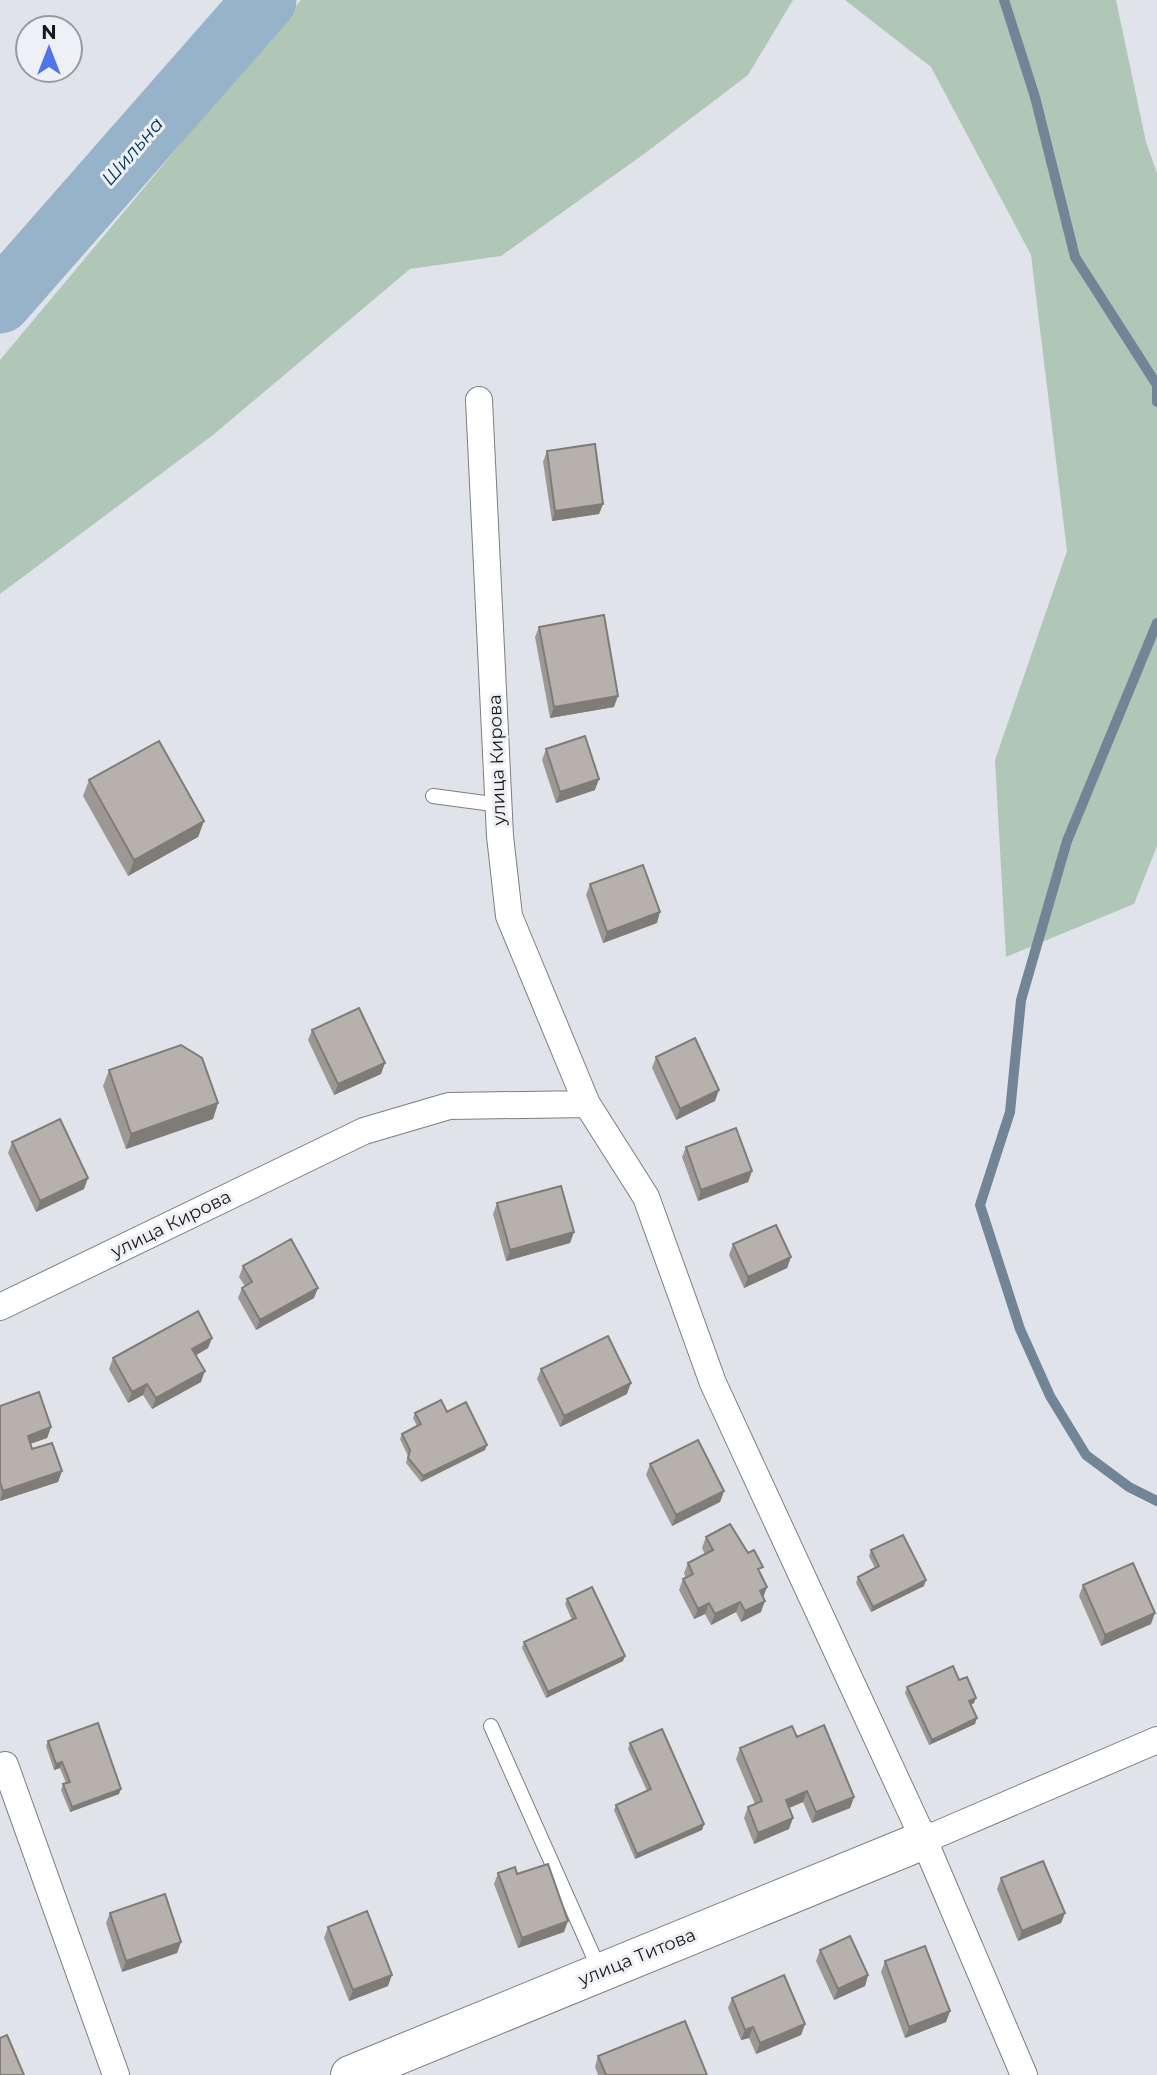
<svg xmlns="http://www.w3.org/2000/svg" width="1157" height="2075" font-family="Montserrat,sans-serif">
	<rect width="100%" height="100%" fill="#e0e3e9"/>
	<!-- green -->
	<path fill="#b0c7b8" d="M301 0H793L748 75 644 154 501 256 410 269 213 435 0 594V360Z
		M845 0H1116L1146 142 1157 173V846L1134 904 1006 957 995 760 1067 551 1031 255 931 67Z"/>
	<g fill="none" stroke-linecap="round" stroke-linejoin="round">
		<!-- stream -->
		<path stroke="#718596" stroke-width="10" d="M1004 0 1035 97 1075 257 1157 385V402
			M1157 623 1067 841 1021 1000 1010 1112 980 1205 1020 1329 1050 1396 1086 1455 1129 1487 1157 1501"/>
		<!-- river -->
		<path stroke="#97b3ca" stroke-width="63" d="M0 302 265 0"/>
		<!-- lane casing -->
		<g stroke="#7c7e83" stroke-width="16">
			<path id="lane" d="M433 796 500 805
				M491 1726 600 1971"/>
		</g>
		<!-- street casing -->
		<g stroke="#7c7e83" stroke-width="28">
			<path id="street" d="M479 400 500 836 509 916 587 1104 646 1197 713 1383 924 1840 1024 2075
				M0 1307 364 1131 449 1106 587 1104
				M5 1765 116 2075
				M924 1840 1157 1740"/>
		</g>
		<!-- secondary casing -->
		<g stroke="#7c7e83" stroke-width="40">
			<path id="secondary" d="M350 2075 924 1840"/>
		</g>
		<!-- lane -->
		<use href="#lane" stroke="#fff" stroke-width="14"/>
		<!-- street -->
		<use href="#street" stroke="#fff" stroke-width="26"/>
		<!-- secondary -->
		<use href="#secondary" stroke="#fff" stroke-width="38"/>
	</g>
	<!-- wall -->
	<path fill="#9d9894" d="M547 451 603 504 599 514 552 521 543 462Z
		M539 627 614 707 550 718 535 637Z
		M546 749 595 790 556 803 542 760Z
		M89 780 204 821 198 837 128 876 83 796Z
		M590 884 657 923 603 943 586 895Z
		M312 1030 381 1074 334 1095 308 1040Z
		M656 1057 715 1101 676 1120 652 1068Z
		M109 1070 218 1103 213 1119 126 1149 103 1086Z
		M12 1142 84 1189 36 1212 8 1153Z
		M686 1147 752 1171 748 1182 698 1201 682 1157Z
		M497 1203 574 1232 570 1243 506 1261 493 1214Z
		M733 1244 791 1257 787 1268 744 1288 729 1255Z
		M243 1266 314 1298 256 1330 238 1298 242 1288 245 1286 239 1277Z
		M212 1338 208 1348 196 1355 201 1382 152 1409 143 1395 128 1403 109 1369 113 1358Z
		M541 1369 627 1394 560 1427 537 1379Z
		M0 1406 51 1427 47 1438 30 1444 32 1449 62 1471 58 1482 0 1501Z
		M447 1412 485 1450 421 1482 406 1463 408 1456 400 1439 402 1434 417 1426 413 1418 415 1413Z
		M650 1464 724 1491 720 1502 672 1526 646 1475Z
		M706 1537 761 1574 763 1598 761 1612 741 1622 736 1612 711 1625 705 1614 694 1619 679 1590 683 1579 686 1578 684 1573 688 1563 705 1554 702 1548Z
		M871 1550 924 1586 871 1612 856 1583 858 1577 875 1568 869 1556Z
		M1083 1585 1151 1624 1101 1646 1079 1596Z
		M567 1599 623 1661 546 1698 522 1648 524 1642 572 1620 565 1604Z
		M959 1680 974 1703 971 1705 975 1724 929 1745 905 1693 907 1687Z
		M797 1737 854 1797 850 1808 812 1823 803 1802 789 1808V1829L754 1844 744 1818 748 1807 755 1804 736 1759 740 1748Z
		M48 1741 119 1794 70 1812 61 1790 63 1784 66 1783 60 1768 54 1770 46 1746Z
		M630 1743 704 1824 702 1830 635 1859 614 1810 616 1805 647 1791 628 1749Z
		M498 1873 517 1874 564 1932 518 1948 494 1884Z
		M1001 1878 1065 1913 1061 1923 1018 1941 997 1889Z
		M110 1913 181 1942 177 1953 122 1972 106 1923Z
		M328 1927 388 1986 349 2001 324 1938Z
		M820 1950 868 1975 865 1986 834 2000 816 1961Z
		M885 1961 950 2011 946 2022 905 2038 881 1972Z
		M732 1998 805 2024 801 2035 756 2054 749 2038 741 2040 728 2008Z
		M598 2056 707 2075H598L595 2067Z"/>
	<!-- shaded-wall -->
	<path fill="#7f7c78" d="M603 504 599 514 552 521 555 511Z
		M618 696 614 707 550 718 554 707Z
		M599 779 595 790 556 803 560 792Z
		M204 821 198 837 128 876 134 860Z
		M660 912 657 923 603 943 607 932Z
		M385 1063 381 1074 334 1095 338 1084Z
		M719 1090 715 1101 676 1120 680 1109Z
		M218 1103 213 1119 126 1149 131 1134Z
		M752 1171 748 1182 698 1201 701 1190Z
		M88 1178 84 1189 36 1212 40 1201Z
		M574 1232 570 1243 506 1261 510 1250Z
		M791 1257 787 1268 744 1288 748 1277Z
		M318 1288 314 1298 256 1330 260 1320Z
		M212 1338 208 1348 188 1360 192 1349Z
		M205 1371 201 1382 152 1409 156 1398Z
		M631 1383 627 1394 560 1427 564 1416Z
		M147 1384 143 1395 128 1403 132 1392Z
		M51 1427 47 1438 24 1446 28 1436Z
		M487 1445 485 1450 421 1482 423 1476Z
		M62 1471 58 1482 0 1501 3 1491Z
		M724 1491 720 1502 672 1526 676 1515Z
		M926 1580 924 1586 871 1612 873 1607Z
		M767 1587 763 1598 760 1591Z
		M765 1601 761 1612 741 1622 745 1611Z
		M740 1602 736 1612 711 1625 715 1614Z
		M709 1603 705 1614 694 1619 698 1609Z
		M1155 1613 1151 1624 1101 1646 1105 1635Z
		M625 1656 623 1661 546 1698 548 1692Z
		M976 1698 974 1703 967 1706 969 1701Z
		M977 1718 975 1724 929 1745 932 1740Z
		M62 1762 60 1768 54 1770 56 1764Z
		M121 1789 119 1794 70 1812 72 1807Z
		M807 1791 803 1802 782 1811 786 1800Z
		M854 1797 850 1808 812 1823 816 1812Z
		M793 1818 789 1829 754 1844 758 1833Z
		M704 1824 702 1830 635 1859 637 1854Z
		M1065 1913 1061 1923 1018 1941 1022 1931Z
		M568 1921 564 1932 518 1948 522 1938Z
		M181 1942 177 1953 122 1972 126 1961Z
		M392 1975 388 1986 349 2001 353 1990Z
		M868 1975 865 1986 834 2000 838 1989Z
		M950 2011 946 2022 905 2038 909 2027Z
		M805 2024 801 2035 756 2054 760 2043Z
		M753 2027 749 2038 741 2040 745 2030Z"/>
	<!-- building -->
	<path fill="#b6b1ac" stroke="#7f7c78" stroke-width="2" d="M595 444 603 504 555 511 547 451Z
		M604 615 618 696 554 707 539 627Z
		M585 736 599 779 560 792 546 749Z
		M159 741 204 821 134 860 89 780Z
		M643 865 660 912 607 932 590 884Z
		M359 1008 385 1063 338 1084 312 1030Z
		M695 1038 719 1090 680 1109 656 1057Z
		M181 1045 202 1058 218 1103 131 1134 109 1070Z
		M60 1119 88 1178 40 1201 12 1142Z
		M736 1128 752 1171 701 1190 686 1147Z
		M561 1186 574 1232 510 1250 497 1203Z
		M776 1225 791 1257 748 1277 733 1244Z
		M291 1239 318 1288 260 1320 242 1288 252 1282 243 1266Z
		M198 1311 212 1338 192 1349 205 1371 156 1398 147 1384 132 1392 113 1358Z
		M608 1336 631 1383 564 1416 541 1369Z
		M39 1392 51 1427 28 1436 32 1449 52 1443 62 1471 3 1491 0 1482V1406Z
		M441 1400 447 1412 466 1402 487 1445 423 1476 408 1458 410 1450 402 1434 421 1424 415 1413Z
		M698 1440 724 1491 676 1515 650 1464Z
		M730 1524 748 1553 754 1550 763 1567 758 1569 767 1587 760 1591 765 1601 745 1611 740 1602 715 1614 709 1603 698 1609 683 1579 693 1574 688 1563 713 1550 706 1537Z
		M903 1535 926 1580 873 1607 858 1577 879 1566 871 1550Z
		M1133 1563 1155 1613 1105 1635 1083 1585Z
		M592 1587 625 1656 548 1692 524 1642 576 1618 567 1599Z
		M953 1666 959 1680 967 1677 976 1698 969 1701 977 1718 932 1740 907 1687Z
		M98 1723 121 1789 72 1807 63 1784 70 1782 62 1762 56 1764 48 1741Z
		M824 1725 854 1797 816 1812 807 1791 786 1800 793 1818 758 1833 748 1807 762 1801 740 1748 792 1726 797 1737Z
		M662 1729 704 1824 637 1854 616 1805 651 1789 630 1743Z
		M1043 1861 1065 1913 1022 1931 1001 1878Z
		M548 1864 568 1921 522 1938 498 1873 515 1867 517 1874Z
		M165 1894 181 1942 126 1961 110 1913Z
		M367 1911 392 1975 353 1990 328 1927Z
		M850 1936 868 1975 838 1989 820 1950Z
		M925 1946 950 2011 909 2027 885 1961Z
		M784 1975 805 2024 760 2043 753 2027 745 2030 732 1998Z
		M685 2021 707 2075H606L598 2056Z
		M7 2035 24 2075H0V2038Z"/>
	<g text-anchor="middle" stroke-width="6" stroke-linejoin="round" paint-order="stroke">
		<!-- street labels -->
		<g font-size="18" fill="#18191b" stroke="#eef0f6">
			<text transform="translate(497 760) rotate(-92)" y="6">улица Кирова</text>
			<text transform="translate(171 1224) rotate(-26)" y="6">улица Кирова</text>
			<text transform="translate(637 1957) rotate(-22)" y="6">улица Титова</text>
		</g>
		<!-- water labels -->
		<g font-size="19" font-style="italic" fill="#023555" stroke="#eef0f6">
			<text transform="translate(132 151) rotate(-49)" y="7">Шильна</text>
		</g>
	</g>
	<!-- north arrow -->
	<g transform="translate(49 49)"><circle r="33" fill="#eef0f6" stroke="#989a9e" stroke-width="2"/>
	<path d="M0-5L12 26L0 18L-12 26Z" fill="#5075e9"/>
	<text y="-10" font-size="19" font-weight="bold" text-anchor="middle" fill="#18191b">N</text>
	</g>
</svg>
